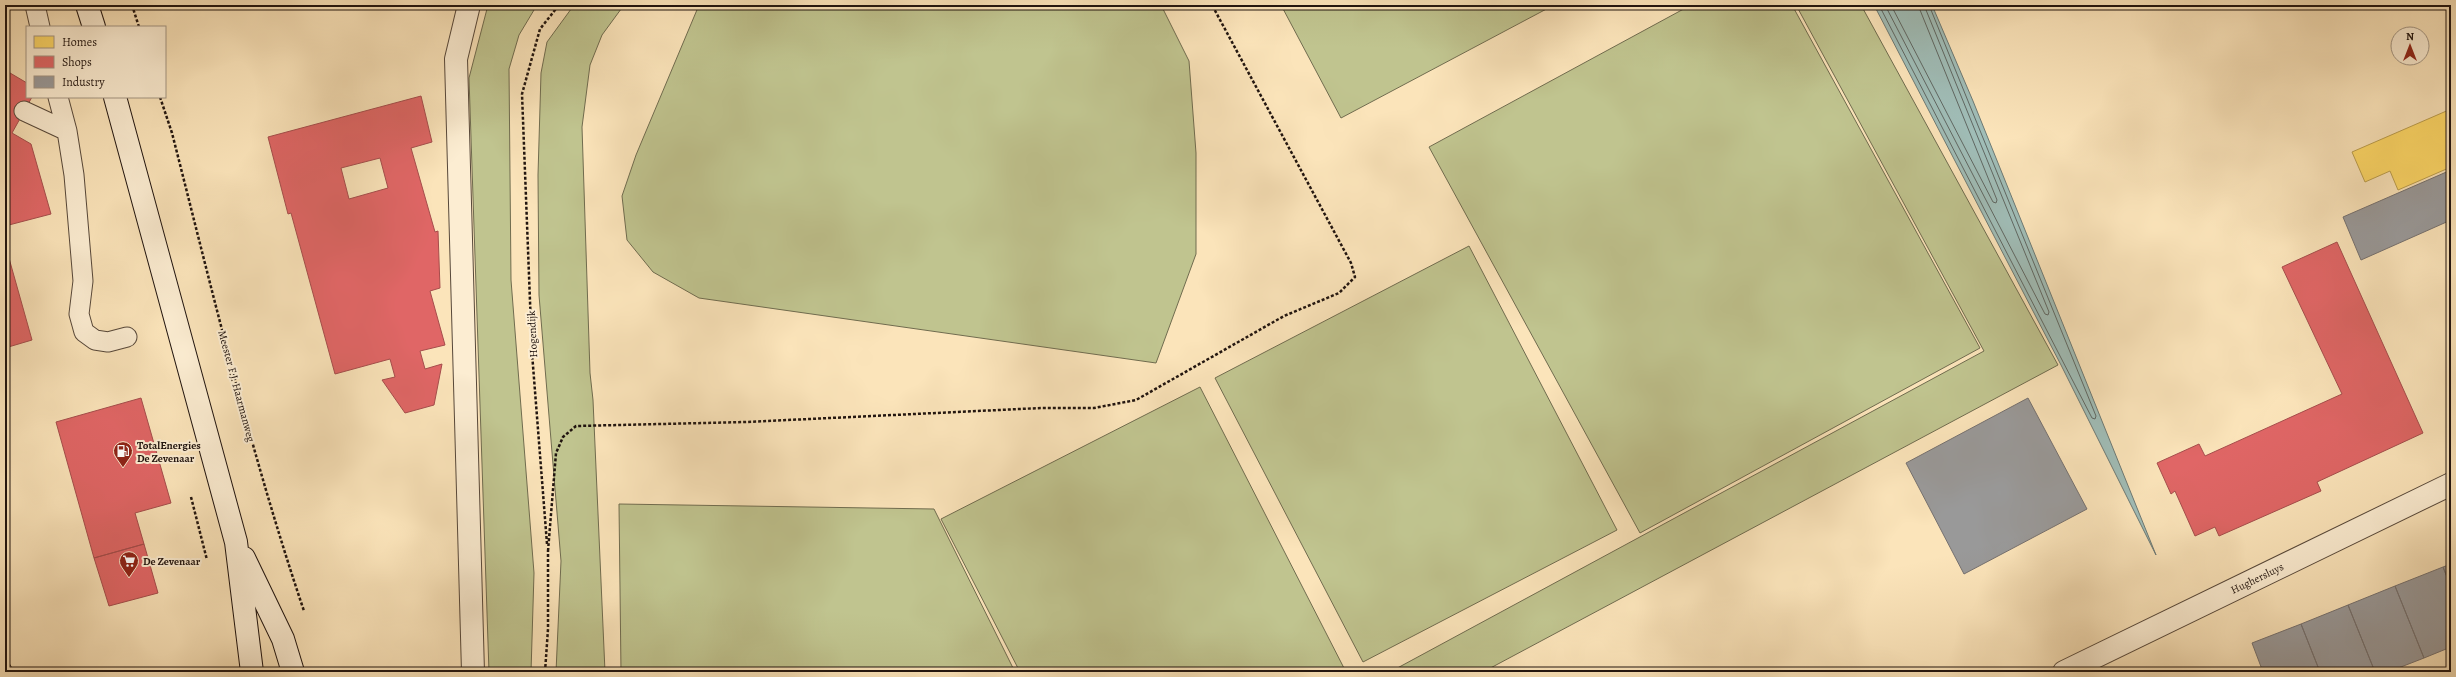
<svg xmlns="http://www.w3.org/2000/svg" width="2456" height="677" font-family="Alegreya,serif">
	<rect width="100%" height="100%" fill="#fbe4ba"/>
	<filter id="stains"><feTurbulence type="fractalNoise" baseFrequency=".005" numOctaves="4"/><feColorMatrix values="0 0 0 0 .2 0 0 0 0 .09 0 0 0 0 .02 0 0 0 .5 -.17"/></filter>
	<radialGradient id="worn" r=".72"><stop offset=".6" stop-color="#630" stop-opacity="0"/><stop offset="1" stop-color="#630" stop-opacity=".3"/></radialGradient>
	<!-- green -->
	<path fill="#c0c48f" stroke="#706c4f" d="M488 5H537L519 35 509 69 511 280 534 573 531 672H489L469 78Z
		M574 5H624L602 35 590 65 582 127 590 373 593 400 605 672H556L561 561 539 295 538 175 541 73 547 42Z
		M699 5H1161L1189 61 1196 153V254L1156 363 699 298 653 272 627 240 622 196 636 155Z
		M1281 5H1554L1341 118Z
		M1691 5H1792L1980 348 1640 533 1429 147Z
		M1796 5H1861L2058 365 1483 672H1390L1984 351Z
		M1469 246 1617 530 1363 662 1215 378Z
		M1200 387 1346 672H1020L941 519Z
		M619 504 934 509 1015 672H621Z"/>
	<!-- water -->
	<path fill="#a0bdb7" stroke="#6d7974" d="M1874 5H1932L1973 101 2156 555 2061 365Z"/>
	<!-- homes -->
	<path fill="#ffd966" stroke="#bc9e4c" d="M2451 109V167L2398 190 2390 171 2365 182 2352 152Z"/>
	<!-- shops -->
	<path fill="#e06666" stroke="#a64d4c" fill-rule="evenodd" d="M5 70 27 83V97H32L12 133 31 144 51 214 5 226Z
		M421 96 432 142 411 148 435 232 438 231 440 288 430 291 445 345 420 351 425 369 442 364 434 405 405 413 382 380 395 377 390 359 335 374 291 213 288 214 268 137ZM380 158 388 188 349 199 341 168Z
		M2337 242 2423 433 2317 482 2321 491 2219 536 2215 527 2195 536 2175 491 2171 494 2157 463 2199 444 2205 456 2342 394 2282 267Z
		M5 244 32 340 5 348Z
		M141 398 171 503 135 513 144 544 94 558 56 422Z
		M144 544 158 593 109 606 94 558Z"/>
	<!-- industry -->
	<path fill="#999" stroke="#757170" d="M2451 170V220L2361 260 2343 217Z
		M2028 398 2087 509 1964 574 1906 463Z
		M2451 564V587L2443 567Z
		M2443 567 2451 587V647L2424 658 2395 586Z
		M2395 586 2424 658 2388 672H2375L2348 605Z
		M2348 605 2375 672H2320L2301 624Z
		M2301 624 2320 672H2263L2252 643Z"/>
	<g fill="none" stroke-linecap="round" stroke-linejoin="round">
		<!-- shore -->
		<path stroke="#606863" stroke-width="1" d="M1879 5 2092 418 2095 419 2096 416 1929 5
			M1885 5 2045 314 2048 315 2049 312 1924 5
			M1891 5 1993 202 1996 203 1997 200 1918 5"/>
		<!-- lane casing -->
		<g stroke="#57483a" stroke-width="21">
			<path id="lane" d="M35 5 40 27
				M24 111 67 131 58 97
				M67 131 74 175 83 281 79 314 84 332 95 340 108 342 127 337"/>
		</g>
		<!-- street casing -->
		<g stroke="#57483a" stroke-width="24">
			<path id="street" d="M469 5 456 59 473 672
				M2064 672 2451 484"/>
		</g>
		<!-- secondary casing -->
		<g stroke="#20140f" stroke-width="24">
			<path id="secondary" d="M87 5 94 27
				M115 97 236 542 252 672
				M244 558 283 639 293 672"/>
		</g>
		<!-- path -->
		<path stroke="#20140f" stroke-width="2.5" stroke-dasharray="3 2" stroke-linecap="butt" d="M132 5 139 27
			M160 97 172 133C213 294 251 454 304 611
			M191 497 207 560
			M547 544 532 353 522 94 540 29 559 5
			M548 551 556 453 563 437 576 426 746 422 1041 408H1094L1136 400 1284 316 1339 293 1355 277 1351 263 1212 5
			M545 672 548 629V551"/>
		<!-- lane -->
		<use href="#lane" stroke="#fcedd2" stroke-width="19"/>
		<!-- street -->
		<use href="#street" stroke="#fcedd2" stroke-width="22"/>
		<!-- secondary -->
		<use href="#secondary" stroke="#fcedd2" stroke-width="22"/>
		<!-- rail casing -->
		<g stroke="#20140f" stroke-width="4.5">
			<path id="rail" d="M5 660 12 672"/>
		</g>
		<!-- rail -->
		<use href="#rail" stroke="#fcedd2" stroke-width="3" stroke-dasharray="9" stroke-linecap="butt"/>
	</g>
	<!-- icons -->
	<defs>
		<g id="fuel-pin" transform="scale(1)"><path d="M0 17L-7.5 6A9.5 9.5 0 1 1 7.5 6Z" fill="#8f2418" stroke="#fcedd2"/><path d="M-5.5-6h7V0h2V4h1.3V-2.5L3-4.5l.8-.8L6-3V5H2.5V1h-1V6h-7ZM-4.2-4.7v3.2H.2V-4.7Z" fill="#fff"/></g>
		<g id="supermarket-pin" transform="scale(1)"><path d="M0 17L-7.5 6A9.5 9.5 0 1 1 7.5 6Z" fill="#8f2418" stroke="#fcedd2"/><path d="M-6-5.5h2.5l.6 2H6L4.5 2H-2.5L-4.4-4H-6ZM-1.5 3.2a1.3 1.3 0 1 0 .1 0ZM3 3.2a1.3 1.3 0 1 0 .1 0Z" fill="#fff"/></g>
	</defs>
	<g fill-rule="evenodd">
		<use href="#fuel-pin" x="123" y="451"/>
		<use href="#supermarket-pin" x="129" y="561"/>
	</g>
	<g text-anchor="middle" stroke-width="4" stroke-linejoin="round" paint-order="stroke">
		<!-- street labels -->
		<g font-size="11" fill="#20140f" stroke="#fcedd2">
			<text transform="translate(532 334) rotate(-93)" y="4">Hogendijk</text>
			<text transform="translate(237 386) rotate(75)" y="4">Meester F.J. Haarmanweg</text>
			<text transform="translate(2257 578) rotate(-26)" y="4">Hughersluys</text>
		</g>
		<!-- poi labels -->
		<g font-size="11" font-weight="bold" fill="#20140f" stroke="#fcedd2" text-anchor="start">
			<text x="137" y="449">TotalEnergies<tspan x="137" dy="13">De Zevenaar</tspan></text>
			<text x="143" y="565">De Zevenaar</text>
		</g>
	</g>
	<!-- margin -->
	<rect width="2456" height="677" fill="none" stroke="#fbe4ba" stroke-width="20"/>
	<rect x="6" y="6" width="2444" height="665" fill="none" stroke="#20140f" stroke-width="2"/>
	<rect x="10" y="10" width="2436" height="657" fill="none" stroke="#20140f"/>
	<!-- legend -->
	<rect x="26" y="26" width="140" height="72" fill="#fcedd2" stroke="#a49684"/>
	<rect x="34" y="36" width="20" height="12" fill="#ffd966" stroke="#a49684"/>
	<text x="62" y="46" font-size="12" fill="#20140f">Homes</text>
	<rect x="34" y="56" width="20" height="12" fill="#e06666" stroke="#a49684"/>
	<text x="62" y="66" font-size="12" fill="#20140f">Shops</text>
	<rect x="34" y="76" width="20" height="12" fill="#999999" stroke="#a49684"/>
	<text x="62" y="86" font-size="12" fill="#20140f">Industry</text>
	<!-- north arrow -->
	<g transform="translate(2410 46)"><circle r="19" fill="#fcedd2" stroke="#a49684"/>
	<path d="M0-3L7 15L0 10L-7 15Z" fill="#8f2418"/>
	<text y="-6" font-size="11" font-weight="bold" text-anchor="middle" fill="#20140f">N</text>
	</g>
	<rect width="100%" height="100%" filter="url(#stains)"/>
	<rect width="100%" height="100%" fill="url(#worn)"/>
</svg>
